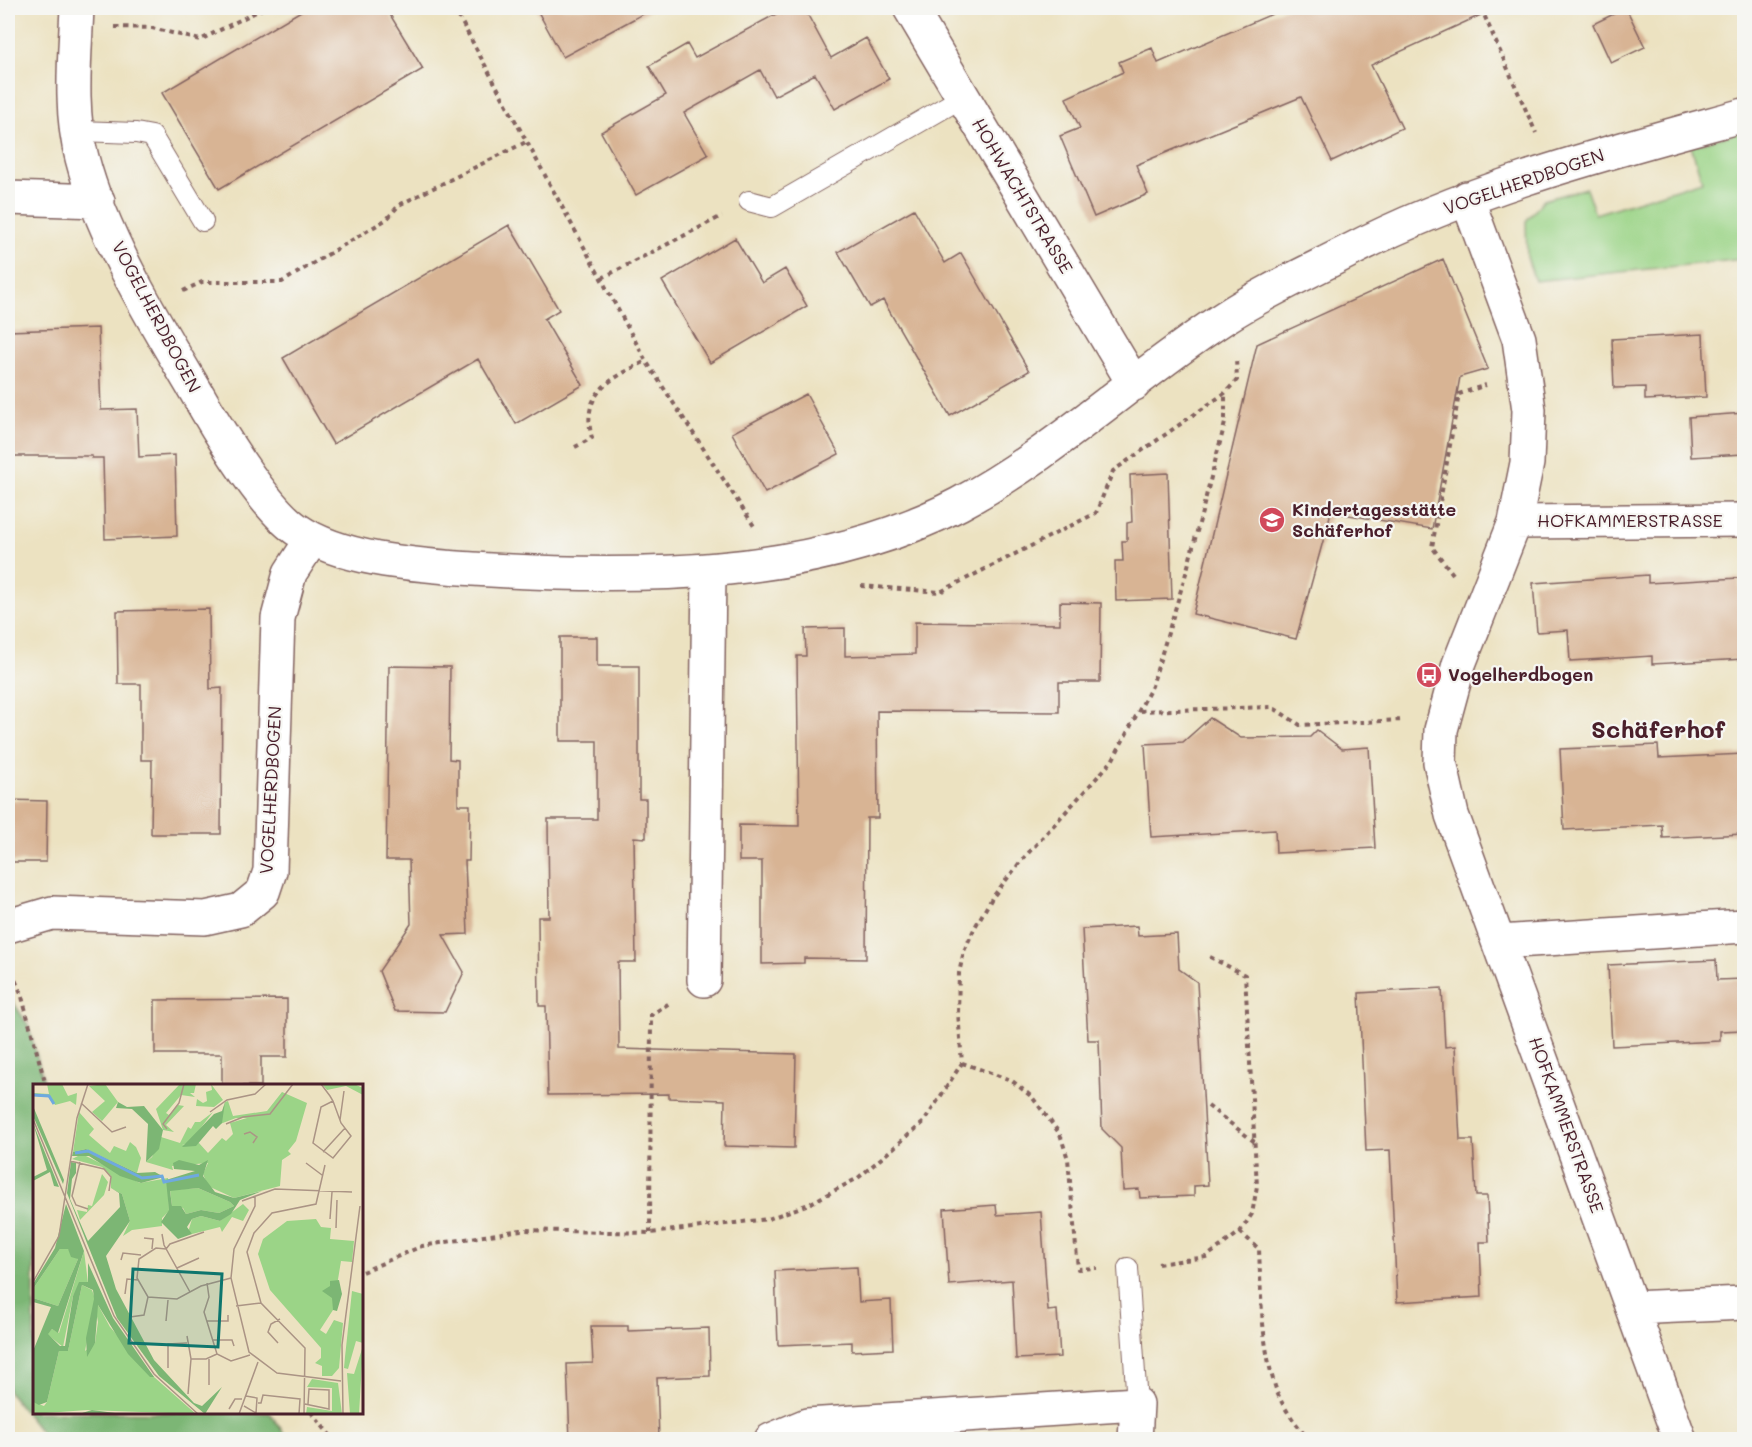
<svg xmlns="http://www.w3.org/2000/svg" width="1752" height="1447" font-family="Mali,sans-serif">
	<rect width="100%" height="100%" fill="#f6f6f2"/>
	<filter id="ink" filterUnits="userSpaceOnUse"><feTurbulence type="fractalNoise" baseFrequency=".0167" numOctaves="2"/><feDisplacementMap in="SourceGraphic" scale="12" xChannelSelector="R" yChannelSelector="G"/><feConvolveMatrix kernelMatrix="1 2 1 2 8 2 1 2 1" color-interpolation-filters="sRGB"/></filter>
	<filter id="wash" filterUnits="userSpaceOnUse"><feTurbulence type="fractalNoise" baseFrequency=".008" numOctaves="4" result="noise"/><feDisplacementMap in="SourceGraphic" scale="24" xChannelSelector="R" yChannelSelector="G"/><feGaussianBlur stdDeviation="1.35" result="paint"/><feColorMatrix in="noise" values="0 0 0 0 0 0 0 0 0 0 0 0 0 0 0 0 0 1.4 0 .05"/><feComposite in="paint" operator="in"/></filter>
	<g filter="url(#wash)">
		<rect width="100%" height="100%" fill="#ece2c1"/>
		<!-- green -->
		<path fill="#9bd487" stroke="#727a59" stroke-width="1.5" d="M1744 131V259L1535 281 1527 257 1526 221 1544 200 1586 188 1595 214 1702 181 1691 146Z"/>
		<!-- forest -->
		<path fill="#7cb674" stroke="#636a50" stroke-width="1.5" d="M8 994 28 1025 45 1085 34 1086V1412L270 1413 288 1439H46L8 1391Z"/>
		<g id="blocks">
			<!-- building -->
			<path fill="#d8b494" d="M306 8H386L423 69 219 189 162 93Z
				M536 8H654L563 57Z
				M787 8H804L831 58 866 38 889 79 835 109 815 74 774 96 760 70 684 113 708 155 636 195 601 132 666 95 649 66 687 44 695 58Z
				M1286 8H1496L1371 65 1402 128 1332 161 1301 97 1136 165 1148 194 1094 217 1060 136 1080 128 1066 98 1123 72 1119 62 1152 48 1158 63Z
				M1626 8 1645 47 1611 63 1593 24Z
				M914 209 945 263 961 253 1029 371 950 416 883 300 870 307 838 252Z
				M509 225 559 310 544 319 583 385 516 424 478 359 333 444 283 358Z
				M735 238 762 283 785 269 807 306 710 363 662 281Z
				M1443 259 1488 369 1460 377 1432 529 1331 512 1296 639 1193 614 1257 344Z
				M98 328 101 410 137 409 139 457 175 455 177 536 105 539 103 458H92V456H8V331Z
				M1703 334 1706 397 1645 400V387L1614 388 1612 339Z
				M806 394 839 454 765 493 732 433Z
				M1744 413V454L1691 457 1689 417Z
				M1168 473 1172 599 1116 601 1115 561H1123L1122 541H1127V523L1132 522 1130 475Z
				M1648 575V583L1739 578 1744 659 1652 664V656L1570 661 1568 630 1537 632 1533 583Z
				M1060 602 1101 603 1100 682H1059V712L877 711 878 818H867L866 959 804 958V963L762 964V861H739V825L799 826 797 656H806L805 629 845 628V656L915 654V622L1060 624Z
				M209 609 210 689 222 688 221 834H151L152 760H141V684H118L117 611Z
				M560 637H597V666H639V799H646V838L634 837 636 962H618L619 1049 796 1054 794 1148 724 1146 725 1100 669 1098V1094L548 1095 546 1006H539L538 917H549L548 819H597V741H560Z
				M389 666 450 667 449 759 458 760V805H470L469 861H465L468 934 443 935 464 972 445 1012 395 1011 379 971 411 924 409 860H386Z
				M1210 718 1241 738 1310 737 1317 730 1342 749 1369 747 1375 848 1276 853 1275 830 1151 837 1145 744 1183 742Z
				M1658 745 1659 758 1744 754V834L1663 838 1662 825 1564 830 1560 749Z
				M8 800 47 801 46 862H8Z
				M1137 926 1138 936 1177 934 1179 969 1197 982 1208 1185 1194 1186V1196L1140 1198 1139 1189 1123 1190 1121 1148 1102 1129 1099 1040H1088L1082 929Z
				M1716 960 1717 980 1744 979V1030L1720 1031V1041L1612 1046 1608 965Z
				M1442 988 1445 1047 1455 1046 1460 1140H1473L1476 1196H1487L1489 1242H1480L1482 1297 1397 1302 1390 1150 1366 1151 1359 993Z
				M287 999V1057H261V1086H222V1054H155V1000Z
				M996 1205 997 1215 1041 1212 1048 1311 1057 1310 1060 1357 1016 1359 1012 1280 949 1285 944 1209Z
				M857 1267 859 1302 891 1300 893 1349 852 1351V1342L778 1345 775 1271Z
				M591 1326H628V1331L709 1328 710 1376 657 1378 659 1439 570 1440 567 1364 593 1363Z"/>
		</g>
	</g>
	<g filter="url(#ink)">
		<use href="#blocks" fill-opacity="0" stroke="#836360" stroke-width="1.5"/>
		<g fill="none" stroke-linecap="round" stroke-linejoin="round">
			<!-- lane casing -->
			<g stroke="#836360" stroke-width="22">
				<path id="lane" d="M78 131 136 133 152 136 203 221
					M749 201 772 207 963 97
					M1128 1268 1137 1404"/>
			</g>
			<!-- street casing -->
			<g stroke="#836360" stroke-width="36">
				<path id="street" d="M77 8C75 56 69 111 82 158 102 236 154 321 195 390 216 427 263 506 296 529 342 561 419 565 473 569 633 579 814 580 959 504 1055 453 1133 377 1224 318 1262 293 1306 273 1347 252 1472 187 1610 152 1744 115
					M910 8 1134 384
					M8 198 98 201
					M1467 198 1519 339 1529 410 1527 463 1515 522 1459 664 1441 730 1440 762 1452 815 1680 1440
					M1515 522 1744 520
					M8 926 52 913 205 918 241 910 263 892 270 871 278 618 290 573 312 539
					M1500 942 1744 926
					M704 980 709 571
					M1632 1308 1744 1303
					M771 1440 807 1425 1137 1404 1135 1440"/>
			</g>
			<!-- path -->
			<path stroke="#836360" stroke-width="4" stroke-dasharray="4.5 4.5" stroke-linecap="butt" d="M454 8 646 361 754 526
				M1481 8 1536 133
				M115 27 152 28 200 40 264 8
				M602 278 722 216
				M183 291 202 282H282L387 219 399 205 528 141
				M575 447 592 438C580 392 611 379 646 361
				M1453 574 1432 547 1459 394 1486 385
				M861 586 940 592 1096 513 1113 471 1225 393 1237 380 1236 358
				M1140 711 1272 707 1300 725 1403 720
				M8 964 21 993 46 1086
				M962 1063 1011 1080 1032 1097 1060 1134 1068 1159 1078 1269 1097 1268
				M1208 1106 1256 1143
				M1240 1232 1259 1249C1261 1294 1261 1345 1276 1389 1282 1407 1296 1424 1309 1440
				M650 1233 651 1015 671 1002
				M1158 1264 1206 1257 1240 1232 1252 1214 1257 1186 1245 975 1206 955
				M362 1272 422 1246 521 1230 650 1233 768 1219 809 1204 858 1178 924 1122 962 1063 958 1013 959 973 964 951 975 927 992 898 1021 861 1112 761 1152 686 1187 570 1225 423V393
				M311 1412 334 1440"/>
			<!-- lane -->
			<use href="#lane" stroke="#fff" stroke-width="20"/>
			<!-- street -->
			<use href="#street" stroke="#fff" stroke-width="33"/>
		</g>
	</g>
	<!-- icons -->
	<defs>
		<g id="school-disc" transform="scale(1.35)"><circle r="9.5" fill="#d1495b" stroke="#f6f6f2"/><path d="M0-5L7-2L0 1L-7-2ZM-4 1L0 2.5L4 1V4Q0 6-4 4Z" fill="#fff"/></g>
		<g id="bus-disc" transform="scale(1.35)"><circle r="9.5" fill="#d1495b" stroke="#f6f6f2"/><path d="M-5-6H5V4H4V6H2V4H-2V6H-4V4H-5ZM-3.5-4V0h7V-4ZM-3.5 1.2v1.5H-2V1.2ZM2 1.2v1.5H3.5V1.2Z" fill="#fff"/></g>
	</defs>
	<g fill-rule="evenodd">
		<use href="#school-disc" x="1272" y="520"/>
		<use href="#bus-disc" x="1429" y="675"/>
	</g>
	<g text-anchor="middle" stroke-width="4.5" stroke-linejoin="round" paint-order="stroke">
		<!-- street labels -->
		<g font-size="18" fill="#4a1f2b" stroke="#f6f6f2">
			<text transform="translate(1524 182) rotate(-19)" y="6">VOGELHERDBOGEN</text>
			<text transform="translate(1022 196) rotate(59)" y="6">HOHWACHTSTRASSE</text>
			<text transform="translate(156 317) rotate(62)" y="6">VOGELHERDBOGEN</text>
			<text x="1630" y="527">HOFKAMMERSTRASSE</text>
			<text transform="translate(271 790) rotate(-87)" y="6">VOGELHERDBOGEN</text>
			<text transform="translate(1566 1125) rotate(70)" y="6">HOFKAMMERSTRASSE</text>
		</g>
		<!-- poi labels -->
		<g font-size="18" font-weight="bold" fill="#4a1f2b" stroke="#f6f6f2" text-anchor="start">
			<text x="1292" y="516">Kindertagesstätte<tspan x="1292" dy="21">Schäferhof</tspan></text>
			<text x="1448" y="681">Vogelherdbogen</text>
		</g>
		<!-- district labels -->
		<g font-size="24" font-weight="bold" fill="#4a1f2b" stroke="#f6f6f2">
			<text x="1658" y="738">Schäferhof</text>
		</g>
	</g>
	<!-- overview -->
	<g transform="translate(33 1084)">
		<rect width="330" height="330" fill="#ece2c1"/>
		<path d="M14 0H29L35 12 44 9 43 21 37 17 22 21 17 13 1 12 0 9 16 10ZM72 0 85 18 69 37 59 28 72 17 56 2ZM147 0H163L161 9H157L162 13 148 11 133 29 136 31 145 21 151 22 133 41 141 48 130 46 123 25ZM178 0 190 16 181 23 163 22 164 15 170 19 174 17 173 8 179 6ZM289 0H321L330 4V11L313 2 294 6ZM249 8 274 19 263 57 255 67 258 70 249 76 247 102 201 114 175 102 170 90 175 79 139 82 140 86 113 78 119 73 128 53 147 59 155 43 158 45 162 38H167L180 28 156 59 149 61 166 59 175 69 189 54 193 57 200 50 197 39 214 34H203L187 40 192 18 195 17 200 32 234 27ZM46 28 61 45 56 51 77 69 81 62 93 67 97 58 103 63 108 74 104 89 53 65 40 68ZM49 70 107 99 135 94 136 127 129 134V142L99 146 90 152 97 137 89 110 78 104V92L69 83 39 75ZM69 90 75 98 71 111 47 136 44 126 54 128 55 121 59 122ZM165 104 197 118 201 122 186 129 168 126 153 130 150 124 139 122 137 106ZM210 120 216 126 210 137 199 133 189 148 187 143 159 150 155 148 159 135 168 132 187 137ZM283 135 288 143 298 144 297 155 321 157 319 178 308 177 300 226 287 246 293 250 301 236 310 239 306 284 299 292H289V282L282 279 288 274V264L237 206 225 170 230 155 254 137ZM27 165H35L45 175 25 222 0 214V205ZM51 167 55 199 48 198 40 212 30 263 14 250 19 245 26 249ZM49 201 59 206 62 215 52 267 62 259 65 238 62 222 65 221 77 243 121 293 163 330 54 326 0 330V318L11 322 14 318 26 267H35ZM319 207 330 210V259L323 257 315 285 311 284 312 273ZM330 262 326 330H317L314 289 321 290ZM279 295 305 299 309 330H273L274 323 299 327V304L274 303Z" fill="#9bd487"/>
		<path d="M85 18 94 23 111 22 130 46 126 65 113 78 115 40 99 25 83 24ZM192 18 189 39 183 45 180 42 163 62 149 63 181 30 189 27ZM0 22 31 96 30 100 0 32ZM0 39 26 103 21 102 17 88 0 97V93L14 86ZM53 65 104 89 122 88 131 93 108 99 87 92 56 72H39L40 68ZM146 76 166 81 175 76 170 92 182 108 201 114 229 107 207 116 198 130 187 137 168 132 159 135 154 143 159 150 145 155 128 138 136 126 133 96 162 87 141 85 140 79ZM165 104 197 118 201 122 186 129 168 126 153 130 148 122H139L137 107ZM38 78 43 79V89L39 95 37 115 55 157 87 123 86 109 78 104 89 110 97 137 73 172 83 205 121 276 161 319 169 322 189 303 172 330 126 292 84 234 34 109ZM33 120 51 167 25 249 19 245 15 250 27 262H32L40 212 46 198H55V179L80 234 121 293H117L95 270 65 221 62 259 54 273 53 254 61 215 60 206 49 201 35 267H26L14 318 6 321 0 318V267L18 223 0 218V214L25 222 45 175 38 173 35 165H27L0 205V200L22 164ZM306 196 309 210 304 227 300 226 299 214 289 207 297 202V197ZM59 326 90 330H8L49 329Z" fill="#7cb674" fill-rule="evenodd"/>
		<path fill="none" stroke="#6fa9df" stroke-width="3" d="M0 11 16 12 21 20M42 69 55 67 109 94 129 92 131 98 166 91"/>
		<path fill="none" stroke="#ab9485" stroke-width="1.5" d="M288 0 297 12 300 17 308 39 318 52 300 74 280 59 288 23 300 17M48 19 79 48 93 43M177 28 194 16 222 10 233 0M0 35 81 232 121 290 165 330M307 36 311 7M193 40 210 33 237 30 260 0M134 45 130 40 146 19 151 0M211 50 217 48 224 53 220 59M290 68 312 44M37 77 71 85 78 93 76 107M47 78 39 112 43 121 55 125M273 79 289 91M222 112V122L201 165 198 194 216 268 244 289 308 297M209 117 242 105 319 108M297 135 299 108M303 144 304 116M129 150 131 161 157 208M111 154 120 155 119 165M133 165 123 164 106 175 104 194 115 213 144 215 168 202 198 194M133 165 137 160 171 148M88 176 90 169 108 171M144 184 166 174M0 198 26 152 44 34 55 0M174 199 176 213 171 228 184 270 198 277 217 271M92 210 94 195 105 196M203 222 228 219M97 233 111 231 115 213M133 237 135 216M174 237H195V231M154 252 158 275H173L184 270M179 256H199L201 262M245 259 235 248 238 240 247 235M135 284V260L154 259M176 301V275M155 310 158 275M225 319H228L230 311 267 315 266 330M272 320 296 325V306L276 305 275 320M211 322 223 329 224 314 213 312M196 325 202 315H209M206 330 225 278M271 330 272 264 228 219 214 168 221 149 239 129 283 120 292 81M310 330 309 261 327 122"/>
		<path fill="#0f766e" fill-opacity="0.15" stroke="#0f766e" stroke-width="3" d="M100 185 189 190 185 263 96 259Z"/>
		<rect width="330" height="330" fill="none" stroke="#4a1f2b" stroke-width="3"/>
	</g>
	<!-- margin -->
	<rect width="1752" height="1447" fill="none" stroke="#f6f6f2" stroke-width="30"/>
</svg>
